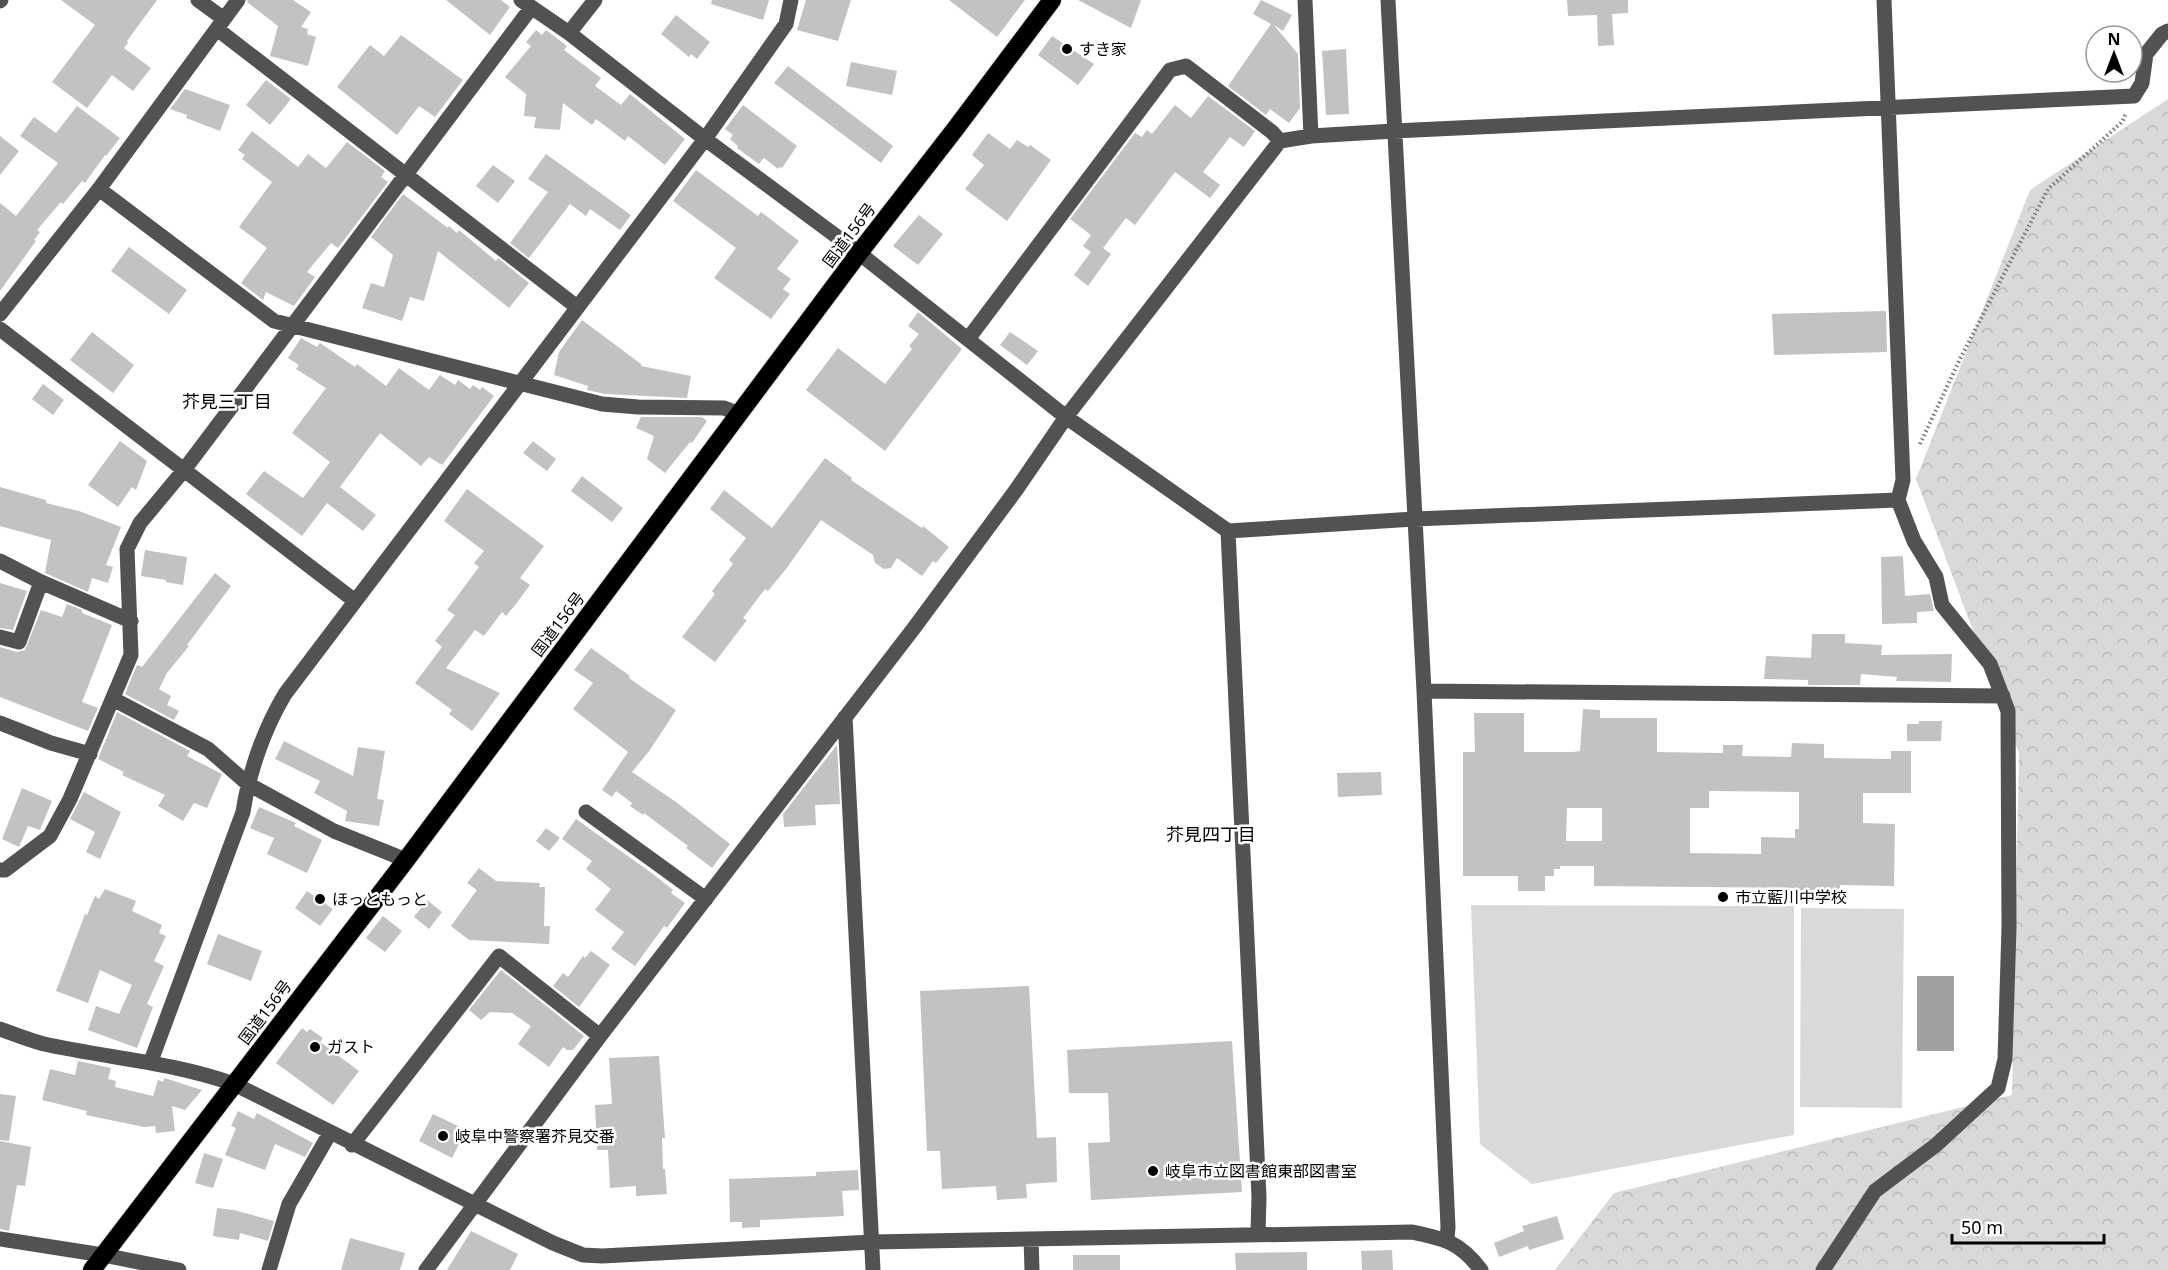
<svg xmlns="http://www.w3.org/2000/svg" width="2168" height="1270" font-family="'Noto Sans','Noto Sans JP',sans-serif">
	<defs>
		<pattern id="forest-crowns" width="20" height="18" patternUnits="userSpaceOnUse" patternTransform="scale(1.5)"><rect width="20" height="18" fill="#d9d9d9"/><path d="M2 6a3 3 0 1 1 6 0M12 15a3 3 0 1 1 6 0" fill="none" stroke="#b8b8b8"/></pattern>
	</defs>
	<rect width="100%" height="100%" fill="#fff"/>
	<!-- forest -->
	<path fill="url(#forest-crowns)" d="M2168 99V1270H1555L1614 1193 2012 1095 2019 753 1916 479 2030 190Z"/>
	<!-- pitch -->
	<path fill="#d9d9d9" d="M1471 905 1794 906V1135L1532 1184 1480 1144Z
		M1801 908 1904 909 1902 1108 1800 1107Z"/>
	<!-- water -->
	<path fill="#a0a0a0" d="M1917 976H1954V1051H1917Z"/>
	<!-- building -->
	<path fill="#c2c2c2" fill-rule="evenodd" d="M61 0H157L127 41 128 43 124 48 151 68 133 91 112 75 87 108 52 82 95 25Z
		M248 0H293L311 12 301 27 308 29 307 34 316 37 308 66 270 56 278 26 247 2Z
		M446 0H501L510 7 490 35Z
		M712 0H769L763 20 711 4Z
		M806 0H851L838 41 797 30Z
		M949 0H1025L997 37Z
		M1078 0H1141L1131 28Z
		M1261 0 1292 15 1283 31 1274 25 1298 54 1300 108 1289 123 1270 109 1266 115 1228 86 1271 24 1253 14Z
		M1567 0H1628V13L1612 14 1614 45 1598 46 1597 15 1568 16Z
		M676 15 710 42 697 59 691 54 689 57 661 34Z
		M536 30 542 35 546 30 567 46 564 50 601 78 595 86 621 105 630 94 685 139 665 165 628 136 625 141 596 119 592 125 563 103 560 130 534 128 536 117 524 116 526 94 505 77 531 46 526 42Z
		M401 35 463 80 435 117 419 106 397 135 337 87 370 45 384 56Z
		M1052 36 1094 64 1078 85 1038 55Z
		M1346 49 1349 114 1326 115 1322 51Z
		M851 62 897 71 892 95 846 86Z
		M788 66 893 146 881 163 774 83Z
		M266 80 291 99 270 125 246 105Z
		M185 89 230 105 220 131 186 118 187 115 170 109Z
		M1208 96 1255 131 1244 147 1230 137 1203 172 1220 185 1210 198 1175 172 1135 225 1126 218 1103 248 1111 254 1088 286 1074 275 1091 252 1083 246 1091 235 1070 219 1135 133 1142 137 1147 130 1152 134 1175 105 1191 118Z
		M743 105 797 146 782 168 780 167 778 169 764 158 759 164 737 148 738 146 730 139 733 135 725 129Z
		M77 106 120 138 106 156 105 155 85 183 82 181 63 204 61 202 37 230 40 232 34 240 36 241 0 291V203L16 216 58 163 20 136 34 117 56 133Z
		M252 131 298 167 308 154 326 168 347 142 385 171 381 177 388 182 338 248 331 243 307 272 315 277 294 306 266 292 263 300 241 283 267 248 239 227 272 182 242 159 245 155 238 150Z
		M988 133 1010 149 1017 140 1028 147 1030 145 1051 160 1007 221 965 189 984 165 972 155Z
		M0 136 19 151 0 175Z
		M546 154 631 215 620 230 590 209 586 216 570 204 529 258 510 243 548 192 528 179Z
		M493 165 515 181 498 203 476 186Z
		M696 170 758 216 761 212 799 241 777 269 791 279 783 289 790 294 771 319 714 278 736 248 673 201Z
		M403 194 448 228 449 226 457 233 459 230 496 261 498 258 529 283 509 308 438 251 424 301 410 297 402 321 362 308 371 283 384 287 393 255 371 237Z
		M919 215 943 234 918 265 893 246Z
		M129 247 187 290 169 314 111 271Z
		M1886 311 1887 352 1774 355 1772 314Z
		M918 312 962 349 885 451 806 390 838 348 885 384 912 349 909 346 919 334 908 326Z
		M582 320 641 364V366L691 376 687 398 605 394 587 390 588 386 554 375 559 352Z
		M92 332 134 365 113 393 70 360Z
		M1010 332 1038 351 1027 365 1000 345Z
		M301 338 317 347 320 343 355 367 357 364 386 386 399 368 429 390 440 375 455 385 458 380 470 389 473 385 480 390 482 387 494 396 442 465 429 457 421 466 380 433 340 487 376 515 363 531 327 503 302 536 246 494 264 471 303 498 330 462 292 433 326 388 296 369 299 365 288 358Z
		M43 384 64 400 53 415 32 399Z
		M641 417H702L707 421 692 443 690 442 665 473 647 459 654 436 636 428Z
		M120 441 147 461 136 490 132 487 118 507 88 485Z
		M533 441 556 459 547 471 523 453Z
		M825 458 852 478 851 480 922 528 923 526 949 547 936 563 933 561 922 576 897 558 891 568 884 569 875 563 873 555 821 520 786 569 768 591 765 589 743 618 747 620 715 662 682 637 715 594 712 591 733 564 729 560 746 538 710 509 724 490 772 528Z
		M582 476 623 508 612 522 571 491Z
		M0 487 46 500V503L79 511 121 527 106 565 113 567 108 583 92 578 88 592 45 573 51 540 0 526Z
		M467 489 544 546 520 578 530 585 516 604 506 616 502 612 484 636 475 630 446 668 500 693 472 731 449 714 452 710 415 683 442 647 435 641 455 615 447 610 479 567 474 563 484 551 444 521Z
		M145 550 187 557 183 585 166 582V580L141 576Z
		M1903 556 1905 596 1930 594 1934 611 1917 612V623L1882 624 1881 557Z
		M215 573 231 586 187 645 189 646 167 673 159 689 171 696 167 705 179 711 174 720 125 694 137 665 142 667Z
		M0 583 27 591 13 630 0 628Z
		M67 604 82 610V613L112 625 82 702 98 708 88 731 0 697V647L17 652 25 650 41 610 62 617Z
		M1812 634H1845V643L1882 645 1881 655 1952 654 1951 682 1896 681 1897 677 1861 674 1860 685H1808V680L1764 679 1766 656 1811 658Z
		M591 648 630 676 629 678 643 688 676 710 650 750 632 772 676 802 730 844 712 868 686 848 688 846 644 813 643 815 630 806 632 803 616 791 612 797 602 790 628 752 573 709 593 683 574 670Z
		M1583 709 1600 710V718H1657V752L1723 753V745H1743L1742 756 1791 757 1792 743 1824 744V758L1891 759V751H1911V793H1863V823L1895 824 1894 886 1840 885V901H1796V888L1594 886V866H1560V869H1554V876H1545V891H1518V876H1463V752H1475L1474 713H1524V752H1573L1580 751ZM1709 791 1799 792V829H1795V838L1761 837V854L1690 853V808H1709ZM1567 808H1602V841H1566Z
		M117 712 190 751 187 756 222 774 207 808 194 803 183 821 158 806 165 795 122 775 124 772 98 759Z
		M1919 721H1942L1941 741H1907V724H1919Z
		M284 741 353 776 358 747 385 751 377 799 384 800 379 826 345 821 347 811 314 793 320 781 275 759Z
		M837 745 840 804 815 805 816 825 784 827 783 814Z
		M1381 772 1382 795 1338 797 1337 773Z
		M22 788 52 801 40 830 28 826 19 847 2 839Z
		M84 792 121 812 100 859 86 852 95 832 70 819Z
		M259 807 296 823 294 826 322 840 307 873 267 854 274 838 250 828Z
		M576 819 653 874 673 890 671 893 685 903 667 928 664 926 635 966 611 949 624 932 595 910 611 889 586 869 592 861 562 839Z
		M546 828 560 838 549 851 536 841Z
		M479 868 496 881 540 883 539 887H545L544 926H550L549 944 469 940 451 926 477 890 467 883Z
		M105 889 136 901 132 911 162 925 159 933 166 936 154 961 164 966 147 1004 153 1007 137 1048 88 1030 96 1006 119 1014 132 985 100 970 88 1003 56 991 85 914 87 915 95 896 99 899Z
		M307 891 333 909 320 926 295 908Z
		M427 900 442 912 429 929 414 917Z
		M383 916 402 931 385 952 366 938Z
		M218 934 262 951 251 981 207 964Z
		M591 951 610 965 579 1007 553 986 563 973 568 977 583 956 585 958Z
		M501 970 584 1036 573 1050H567L563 1047 549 1067 518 1044 531 1026 512 1013 490 1012 481 1020 469 1010Z
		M1029 986 1037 1138 1056 1137 1057 1182 1026 1184 1027 1198 997 1200 996 1186 942 1189 940 1151H927L920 991Z
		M302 1028 307 1032 310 1029 323 1038 320 1042 359 1071 333 1105 276 1063Z
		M1232 1041 1242 1192 1091 1200 1088 1143 1110 1142 1108 1093H1069L1067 1050Z
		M659 1056 665 1138H662L663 1169H665L667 1194 636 1196V1186L610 1188 608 1150H597L595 1105 612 1104 609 1058Z
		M78 1061 111 1068 108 1079 116 1081 115 1087 153 1096 158 1080 163 1082 164 1078 202 1090 185 1110 172 1106 175 1131 156 1133 155 1126 144 1127 86 1115 87 1111 42 1100 50 1069 75 1075Z
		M0 1094 16 1096 9 1141 0 1140Z
		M238 1111 254 1119 257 1113 313 1143 305 1157 275 1144 265 1170 225 1155 236 1128 231 1126Z
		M433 1114 466 1130 452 1158 419 1141Z
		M0 1141 31 1147 25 1186 17 1185 9 1231 0 1229Z
		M204 1153 223 1159 213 1188 195 1183Z
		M858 1170 859 1190 842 1191 844 1216 760 1220V1227L742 1228V1222H730L729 1179 816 1176V1172Z
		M217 1208 234 1210 274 1221 268 1241 240 1233 239 1240 213 1236Z
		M1557 1216 1564 1239 1529 1250 1528 1246 1499 1257 1494 1243 1524 1231 1522 1226Z
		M471 1231 518 1254 510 1270H447Z
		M350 1238 405 1253 400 1270H341Z
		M1392 1250 1393 1270H1362L1361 1251Z
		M1307 1252V1270H1236L1235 1253Z
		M1073 1255H1120V1270H1073Z"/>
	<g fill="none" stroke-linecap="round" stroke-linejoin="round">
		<!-- highway casing -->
		<g stroke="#dbdbdb" stroke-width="20">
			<path id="highway" d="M92 1270 406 860 859 253 956 128 1052 0"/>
		</g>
		<!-- path -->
		<path stroke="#747474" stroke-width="4" stroke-dasharray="1.5 3" stroke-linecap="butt" d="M1920 444 1960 359 2048 189 2122 122 2126 113"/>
		<!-- minor -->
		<path stroke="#525252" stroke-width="15" d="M198 0 224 19
			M521 0 569 33 705 139 859 253 1066 417 1228 531 1414 519 1898 500 1914 541 1936 577 1942 605 1990 664 2008 711 2009 927 2005 1059 1998 1088 1936 1145 1875 1191 1823 1270
			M1305 0 1311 136
			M1388 0 1424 691 1448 1227 1447 1239
			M1884 0 1903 480 1898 500
			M0 1 1 0
			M217 29 577 307
			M569 33 595 0
			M99 189 274 321 602 404 638 407 724 408 739 414
			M0 314 99 189 238 0
			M0 329 355 601
			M968 339 1170 70 1186 66 1272 132 1280 141
			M1228 531 1259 1197 1258 1234
			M0 561 41 582 131 621
			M0 637 19 642 41 582
			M1424 691 2003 696
			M113 699 208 749 248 784 334 831 406 860
			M845 717 873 1270
			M0 723 51 743 90 754
			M586 812 706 899
			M0 870H5L50 836 70 799 131 655 127 549 140 523 184 470 531 8
			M0 1029C14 1034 29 1040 44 1044 108 1058 172 1062 234 1084L553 1243 583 1255 602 1256 872 1242 1412 1232C1445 1239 1460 1242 1481 1270
			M151 1061 243 812C249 772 264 729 285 694L705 139 786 24 791 0
			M352 1145 499 956 600 1036
			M0 1239 103 1255 179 1270
			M1031 1239 1032 1270
			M269 1270 289 1204 330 1133
			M426 1270 600 1036 914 628 1016 490 1066 417 1280 141 1311 136 1394 131 2134 96 2142 83 2146 54 2162 34 2168 31"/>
		<!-- highway -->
		<use href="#highway" stroke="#000" stroke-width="18"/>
	</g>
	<!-- markers -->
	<g fill="#000" stroke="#fff" stroke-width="2">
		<circle cx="1067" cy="49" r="6"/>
		<circle cx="1723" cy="897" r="6"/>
		<circle cx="320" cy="899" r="6"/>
		<circle cx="315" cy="1047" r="6"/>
		<circle cx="443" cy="1136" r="6"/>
		<circle cx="1153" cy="1171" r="6"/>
	</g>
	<g text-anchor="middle" stroke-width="5" stroke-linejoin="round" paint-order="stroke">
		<!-- poi labels -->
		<g font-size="16" fill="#000" stroke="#fff" text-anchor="start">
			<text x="1079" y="55">すき家</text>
			<text x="1735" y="903">市立藍川中学校</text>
			<text x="332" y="905">ほっともっと</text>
			<text x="327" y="1053">ガスト</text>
			<text x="455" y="1142">岐阜中警察署芥見交番</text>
			<text x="1165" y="1177">岐阜市立図書館東部図書室</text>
		</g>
		<!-- street labels -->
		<g font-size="16" fill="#000" stroke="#fff">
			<text transform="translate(849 235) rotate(-53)" y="6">国道156号</text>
			<text transform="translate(558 624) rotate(-53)" y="6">国道156号</text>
			<text transform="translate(265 1012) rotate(-53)" y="6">国道156号</text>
		</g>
		<!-- neighbourhood labels -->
		<g font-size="18" fill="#000" stroke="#fff">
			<text x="227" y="408">芥見三丁目</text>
			<text x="1211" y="841">芥見四丁目</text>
		</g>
	</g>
	<!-- north arrow -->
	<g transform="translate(2114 54)"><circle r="28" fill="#ffffff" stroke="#999999" stroke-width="1.5"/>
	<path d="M0-4.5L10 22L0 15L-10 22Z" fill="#000000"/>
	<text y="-9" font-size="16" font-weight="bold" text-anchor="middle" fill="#000000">N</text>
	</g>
	<!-- scale -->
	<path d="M1952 1234v9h152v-9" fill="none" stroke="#000000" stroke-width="3"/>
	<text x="1961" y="1234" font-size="18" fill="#000000" stroke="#ffffff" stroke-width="4.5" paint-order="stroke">50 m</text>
</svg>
